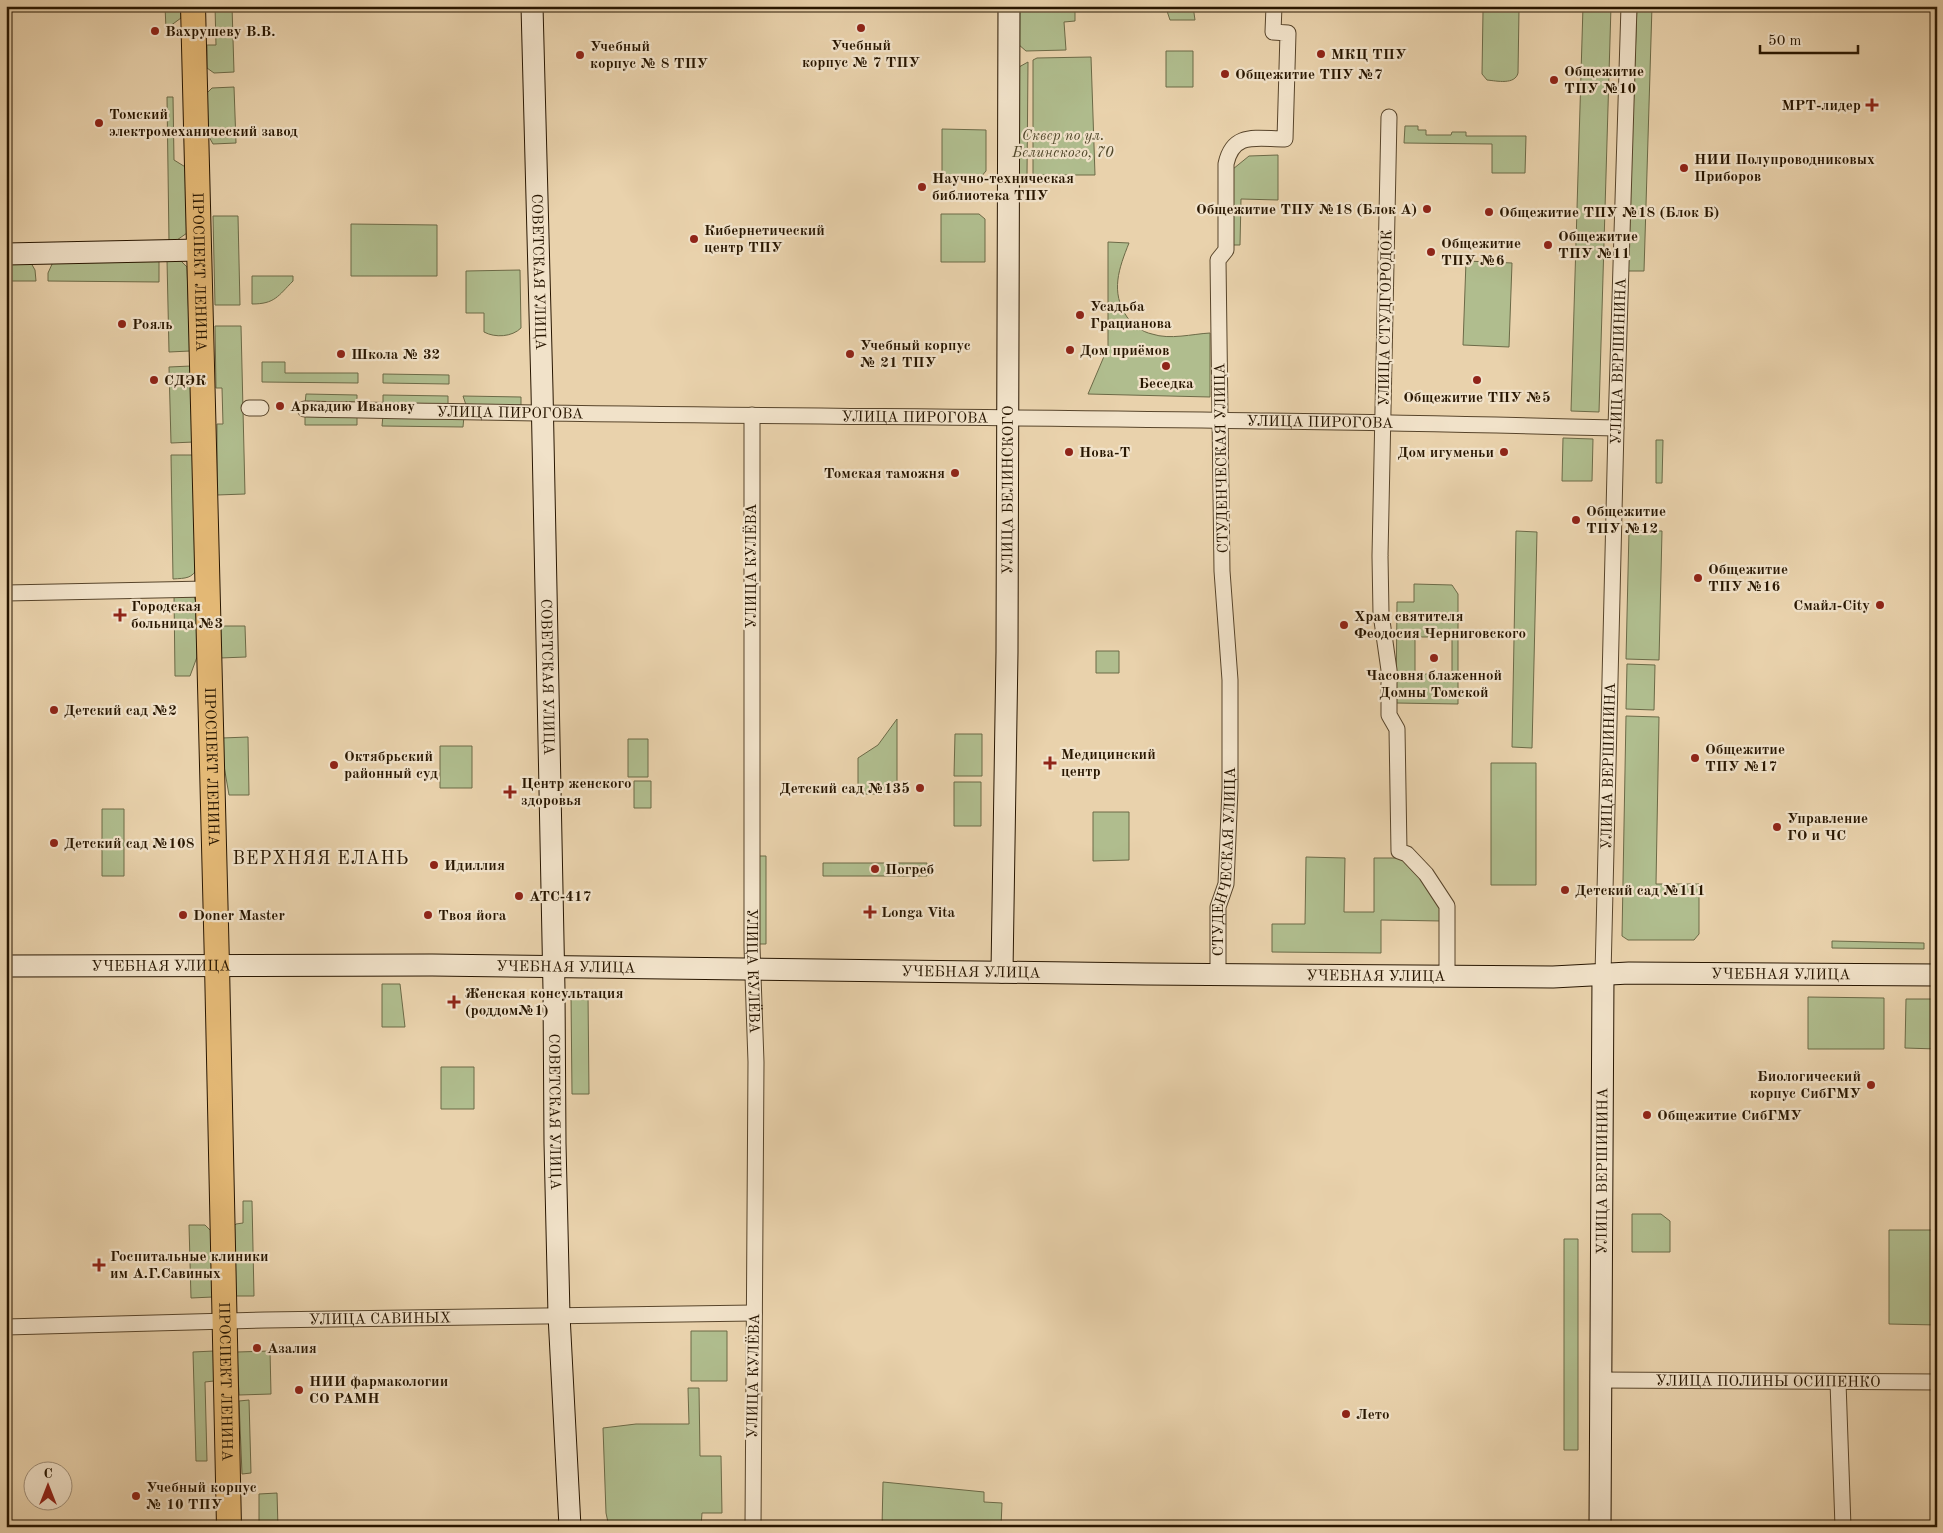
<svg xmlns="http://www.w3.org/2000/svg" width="1943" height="1533" font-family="'Old Standard TT',serif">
	<rect width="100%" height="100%" fill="#e9d2ac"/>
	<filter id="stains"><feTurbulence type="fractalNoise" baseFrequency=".004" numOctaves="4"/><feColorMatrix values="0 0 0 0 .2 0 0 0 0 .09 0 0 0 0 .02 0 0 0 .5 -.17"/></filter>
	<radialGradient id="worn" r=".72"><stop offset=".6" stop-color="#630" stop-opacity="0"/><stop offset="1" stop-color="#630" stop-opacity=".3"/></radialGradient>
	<!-- green -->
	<path fill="#b0bd8e" stroke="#6c6a47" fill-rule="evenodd" d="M165 6H181V18L166 29Z
		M215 6H232L234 72 214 73 207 68V45H216Z
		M1017 6H1075V21L1064 22 1066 50 1026 51 1018 44Z
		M1111 6H1193L1195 20H1170L1167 11 1163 8 1111 10Z
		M1486 6H1516L1519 10 1518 73C1515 85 1497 81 1487 80L1482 74 1483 12Z
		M1583 6H1611L1599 412 1571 411Z
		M1637 6H1652L1644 271H1627Z
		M1166 51H1193V87H1166Z
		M1091 57 1095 175H1033V60L1037 58Z
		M1028 62 1027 176H1018L1019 67Z
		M234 87 236 143 213 144 208 135 207 93 212 88Z
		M167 97H173L174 160 187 168V233L177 240 169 242Z
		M1405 126H1418V130H1426V135H1451L1452 132H1466V136H1526L1525 173H1492V144L1404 143Z
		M942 129 986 130V171L980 178 942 177Z
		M1278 155V200L1241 199 1240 245H1231L1233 169 1249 156Z
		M941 214H979L985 219V262H941Z
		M213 216H238L240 305H215Z
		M351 224 437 225V276H351Z
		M1108 242 1129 243C1119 268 1110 292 1127 317 1133 325 1142 332 1152 334 1170 340 1192 334 1210 333V397L1088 394 1108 347Z
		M159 260V282L48 281V273L53 262Z
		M167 260 181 261 187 267 190 351 169 352Z
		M1466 261 1512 263 1509 347 1463 345Z
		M6 263H31L35 270 36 281H6Z
		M520 270 521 328C512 337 495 338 484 332V313H466V271Z
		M252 276H293V281C278 296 275 304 252 304Z
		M215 326H241L245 494 217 495V424H223L222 388H216Z
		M262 362H285V373H358V383L262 382Z
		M191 366 194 442 171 443 169 367Z
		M383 374 449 375V384L383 383Z
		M306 394 357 395V404H305Z
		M383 395 448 396V406L383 405Z
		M463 396 521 397V407L466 405Z
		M305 413 357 414V425H305Z
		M383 415 464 416 463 427 382 426Z
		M1563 438 1593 439 1592 481H1562Z
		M1656 440H1663L1662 483H1656Z
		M171 455H194L198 567C192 579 186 578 173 579Z
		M1629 530 1662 531 1659 660 1626 659Z
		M1516 531 1537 532 1532 748 1512 747Z
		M1414 584 1452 585 1458 594V704L1396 703 1397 602H1414ZM1415 637H1452V674H1415Z
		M174 594 194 596 196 602 197 657 190 676H175Z
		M220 626H245L246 657 220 658Z
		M1096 651H1119V673H1096Z
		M1627 664 1655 665 1654 710 1626 709Z
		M1626 716 1659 717 1656 884H1699V934L1694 940H1628L1622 936Z
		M897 719V794H858V758L878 745Z
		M955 734H982V776H954Z
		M248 737 249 795H229L223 760 222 738Z
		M628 739H648V777H628Z
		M440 746H472V788H440Z
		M1491 763H1536V885H1491Z
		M634 781H651V808H634Z
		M954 782H981V826H954Z
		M102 809H124V876H102Z
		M1093 812H1129V860L1093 861Z
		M757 856H766V944H757Z
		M1306 857 1345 858 1344 912H1374V858H1400L1408 862 1440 906 1442 921 1381 920V953L1272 952V924H1305Z
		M823 863H927V876H823Z
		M1832 941 1924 943V949L1832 948Z
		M382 984H400L405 1027H382Z
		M571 994H588L589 1094H572Z
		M1808 997 1884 998V1049H1808Z
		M1906 999H1937V1049L1905 1048Z
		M441 1067H474V1109H441Z
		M243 1201H252L254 1296H235L234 1226 236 1224 243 1223Z
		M1632 1214H1661L1670 1221V1252H1632Z
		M189 1225H205L211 1231 213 1297 191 1298Z
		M1889 1230H1937V1325L1889 1324Z
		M1564 1239H1578V1450H1564Z
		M691 1331H727V1381H691Z
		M214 1351V1381L205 1382 207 1461H196L193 1352Z
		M270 1351 271 1394 239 1395 237 1352Z
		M688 1388H699L700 1456H721L722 1513H702L701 1527H609L606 1513 603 1428 636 1424H689Z
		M249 1400 251 1473 242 1474 239 1401Z
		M883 1482 984 1492V1502L1002 1503 1001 1527H882Z
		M277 1493 278 1527H259V1494Z"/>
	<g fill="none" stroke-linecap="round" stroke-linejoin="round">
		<!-- street casing -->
		<g stroke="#58452b" stroke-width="17">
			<g id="street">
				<path d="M1389 117 1380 556 1381 614 1389 670V715L1397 729 1399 851 1407 854 1426 874 1447 906V976"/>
				<path d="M249 408H261"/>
				<path id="s1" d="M305 409C742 418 1179 416 1616 428"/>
				<path id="s2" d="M752 415V947L756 1062 753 1527"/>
				<path d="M6 593 207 589"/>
				<path id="s3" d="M1218 975V907L1226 884 1230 788V680L1222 571 1218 260 1226 250V164C1233 131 1257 139 1285 139L1288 33 1273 32 1274 6"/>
				<path id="s4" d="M1603 975 1616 428 1629 6"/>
				<path id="s5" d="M6 1327 265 1320 754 1313"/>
				<path id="s6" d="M1599 1380 1937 1382"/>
				<path d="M1838 1382 1843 1527"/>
			</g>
		</g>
		<!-- secondary casing -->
		<g stroke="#281600" stroke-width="23">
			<g id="secondary">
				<path id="s7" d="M532 6 542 390 554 990 555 1143 559 1315 570 1527"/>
				<path d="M6 254 199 250"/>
				<path id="s8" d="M6 966 432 965 1146 974 1553 977 1629 973 1937 975"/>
				<path id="s9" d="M1002 972 1007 652 1009 6"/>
				<path id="s10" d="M1600 1527 1603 975"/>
			</g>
		</g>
		<!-- primary casing -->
		<g stroke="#281600" stroke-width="26">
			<g id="primary">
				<path id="s11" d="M193 6 217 965 229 1527"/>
			</g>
		</g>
		<!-- street -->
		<use href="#street" stroke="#f1e2c9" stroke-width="15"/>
		<!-- secondary -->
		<use href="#secondary" stroke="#f1e2c9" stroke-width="21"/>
		<!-- primary -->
		<use href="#primary" stroke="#e4b976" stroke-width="24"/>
	</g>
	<!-- markers -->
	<g fill="#8f2418" stroke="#f1e2c9" stroke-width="2">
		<circle cx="861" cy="28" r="5"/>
		<circle cx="155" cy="31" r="5"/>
		<circle cx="1321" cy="54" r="5"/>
		<circle cx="580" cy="55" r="5"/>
		<circle cx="1225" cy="74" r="5"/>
		<circle cx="1554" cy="80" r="5"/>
		<path d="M1869.5 97.5h5v5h5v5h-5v5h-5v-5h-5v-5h5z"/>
		<circle cx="99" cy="123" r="5"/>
		<circle cx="1684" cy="168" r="5"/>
		<circle cx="922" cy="187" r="5"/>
		<circle cx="1427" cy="209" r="5"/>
		<circle cx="1489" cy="212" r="5"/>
		<circle cx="694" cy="239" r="5"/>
		<circle cx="1548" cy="245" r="5"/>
		<circle cx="1431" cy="252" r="5"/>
		<circle cx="1080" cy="315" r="5"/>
		<circle cx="122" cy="324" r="5"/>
		<circle cx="1070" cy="350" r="5"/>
		<circle cx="341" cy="354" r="5"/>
		<circle cx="850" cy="354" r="5"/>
		<circle cx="1166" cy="366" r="5"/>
		<circle cx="154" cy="380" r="5"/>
		<circle cx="1477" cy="380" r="5"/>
		<circle cx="280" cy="406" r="5"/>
		<circle cx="1069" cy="452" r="5"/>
		<circle cx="1504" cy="452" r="5"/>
		<circle cx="955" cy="473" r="5"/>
		<circle cx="1576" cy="520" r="5"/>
		<circle cx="1698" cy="578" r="5"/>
		<circle cx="1880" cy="605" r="5"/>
		<path d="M117.5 607.5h5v5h5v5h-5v5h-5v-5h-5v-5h5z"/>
		<circle cx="1344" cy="625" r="5"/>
		<circle cx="1434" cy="658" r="5"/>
		<circle cx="54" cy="710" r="5"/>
		<circle cx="1695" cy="758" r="5"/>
		<path d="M1047.5 755.5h5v5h5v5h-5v5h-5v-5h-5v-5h5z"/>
		<circle cx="334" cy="765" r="5"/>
		<circle cx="920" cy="788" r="5"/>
		<path d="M507.5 784.5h5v5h5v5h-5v5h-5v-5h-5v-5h5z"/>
		<circle cx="1777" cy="827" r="5"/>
		<circle cx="54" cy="843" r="5"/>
		<circle cx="434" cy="865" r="5"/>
		<circle cx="875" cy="869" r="5"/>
		<circle cx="1565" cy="890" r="5"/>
		<circle cx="519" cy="896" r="5"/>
		<path d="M867.5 904.5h5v5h5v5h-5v5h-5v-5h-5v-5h5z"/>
		<circle cx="183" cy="915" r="5"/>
		<circle cx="428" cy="915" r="5"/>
		<path d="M451.5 994.5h5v5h5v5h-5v5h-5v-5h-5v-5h5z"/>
		<circle cx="1871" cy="1085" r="5"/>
		<circle cx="1647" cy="1115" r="5"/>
		<path d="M96.5 1257.5h5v5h5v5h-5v5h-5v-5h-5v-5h5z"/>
		<circle cx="257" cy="1348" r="5"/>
		<circle cx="299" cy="1390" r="5"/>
		<circle cx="1346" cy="1414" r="5"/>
		<circle cx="136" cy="1496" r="5"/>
	</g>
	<g text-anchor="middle" stroke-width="4.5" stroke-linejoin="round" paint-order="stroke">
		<!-- poi labels -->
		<g font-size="15" font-weight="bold" fill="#281600" stroke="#f1e2c9" text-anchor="start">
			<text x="165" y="36">Вахрушеву В.В.</text>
			<text x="861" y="50" text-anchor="middle">Учебный<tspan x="861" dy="17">корпус № 7 ТПУ</tspan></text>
			<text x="590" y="51">Учебный<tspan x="590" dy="17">корпус № 8 ТПУ</tspan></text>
			<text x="1331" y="59">МКЦ ТПУ</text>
			<text x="1564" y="76">Общежитие<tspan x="1564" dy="17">ТПУ №10</tspan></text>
			<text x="1235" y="79">Общежитие ТПУ №7</text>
			<text x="1861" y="110" text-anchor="end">МРТ-лидер</text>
			<text x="109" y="119">Томский<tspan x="109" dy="17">электромеханический завод</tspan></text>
			<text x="1694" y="164">НИИ Полупроводниковых<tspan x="1694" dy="17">Приборов</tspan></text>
			<text x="932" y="183">Научно-техническая<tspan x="932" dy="17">библиотека ТПУ</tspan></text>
			<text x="1417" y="214" text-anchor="end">Общежитие ТПУ №18 (Блок А)</text>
			<text x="1499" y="217">Общежитие ТПУ №18 (Блок Б)</text>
			<text x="704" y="235">Кибернетический<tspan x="704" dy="17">центр ТПУ</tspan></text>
			<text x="1558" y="241">Общежитие<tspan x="1558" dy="17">ТПУ №11</tspan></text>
			<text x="1441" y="248">Общежитие<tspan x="1441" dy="17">ТПУ №6</tspan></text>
			<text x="1090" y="311">Усадьба<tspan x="1090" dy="17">Грацианова</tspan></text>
			<text x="132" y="329">Рояль</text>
			<text x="860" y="350">Учебный корпус<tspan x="860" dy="17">№ 21 ТПУ</tspan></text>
			<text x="1080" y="355">Дом приёмов</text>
			<text x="351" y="359">Школа № 32</text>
			<text x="164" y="385">СДЭК</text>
			<text x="1166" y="388" text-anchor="middle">Беседка</text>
			<text x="1477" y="402" text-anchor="middle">Общежитие ТПУ №5</text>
			<text x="290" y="411">Аркадию Иванову</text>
			<text x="1079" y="457">Нова-Т</text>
			<text x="1494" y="457" text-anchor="end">Дом игуменьи</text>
			<text x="945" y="478" text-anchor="end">Томская таможня</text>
			<text x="1586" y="516">Общежитие<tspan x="1586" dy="17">ТПУ №12</tspan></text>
			<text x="1708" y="574">Общежитие<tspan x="1708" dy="17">ТПУ №16</tspan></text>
			<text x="1870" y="610" text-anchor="end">Смайл-City</text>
			<text x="131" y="611">Городская<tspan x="131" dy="17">больница №3</tspan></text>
			<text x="1354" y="621">Храм святителя<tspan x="1354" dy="17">Феодосия Черниговского</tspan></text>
			<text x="1434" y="680" text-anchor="middle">Часовня блаженной<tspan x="1434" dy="17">Домны Томской</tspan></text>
			<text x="64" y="715">Детский сад №2</text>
			<text x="1705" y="754">Общежитие<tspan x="1705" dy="17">ТПУ №17</tspan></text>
			<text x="1061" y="759">Медицинский<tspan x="1061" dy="17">центр</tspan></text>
			<text x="344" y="761">Октябрьский<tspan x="344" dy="17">районный суд</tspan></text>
			<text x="521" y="788">Центр женского<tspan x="521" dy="17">здоровья</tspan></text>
			<text x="910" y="793" text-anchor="end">Детский сад №135</text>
			<text x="1787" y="823">Управление<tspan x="1787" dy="17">ГО и ЧС</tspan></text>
			<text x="64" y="848">Детский сад №108</text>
			<text x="444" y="870">Идиллия</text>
			<text x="885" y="874">Погреб</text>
			<text x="1575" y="895">Детский сад №111</text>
			<text x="529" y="901">АТС-417</text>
			<text x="881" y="917">Longa Vita</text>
			<text x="193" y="920">Doner Master</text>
			<text x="438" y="920">Твоя йога</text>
			<text x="465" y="998">Женская консультация<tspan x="465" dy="17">(роддом№1)</tspan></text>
			<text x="1861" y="1081" text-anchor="end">Биологический<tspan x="1861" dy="17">корпус СибГМУ</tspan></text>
			<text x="1657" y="1120">Общежитие СибГМУ</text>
			<text x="110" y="1261">Госпитальные клиники<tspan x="110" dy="17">им А.Г.Савиных</tspan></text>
			<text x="267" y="1353">Азалия</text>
			<text x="309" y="1386">НИИ фармакологии<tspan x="309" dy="17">СО РАМН</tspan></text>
			<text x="1356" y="1419">Лето</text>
			<text x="146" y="1492">Учебный корпус<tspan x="146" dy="17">№ 10 ТПУ</tspan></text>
		</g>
		<!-- park labels -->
		<g font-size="15" font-style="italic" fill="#51482b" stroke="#f1e2c9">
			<text x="1063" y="140">Сквер по ул.<tspan x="1063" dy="17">Белинского, 70</tspan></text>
		</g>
		<!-- street labels -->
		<g font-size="15" fill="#281600" stroke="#f1e2c9">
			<text dy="5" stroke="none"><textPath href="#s11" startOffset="266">ПРОСПЕКТ ЛЕНИНА</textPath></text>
			<text dy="5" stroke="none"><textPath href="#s7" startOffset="266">СОВЕТСКАЯ УЛИЦА</textPath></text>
			<text transform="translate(1385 318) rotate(-89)" y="5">УЛИЦА СТУДГОРОДОК</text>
			<text dy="5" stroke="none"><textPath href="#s4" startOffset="614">УЛИЦА ВЕРШИНИНА</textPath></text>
			<text dy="5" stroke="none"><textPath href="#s1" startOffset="205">УЛИЦА ПИРОГОВА</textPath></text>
			<text dy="5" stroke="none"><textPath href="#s1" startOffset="610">УЛИЦА ПИРОГОВА</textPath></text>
			<text dy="5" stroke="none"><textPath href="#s1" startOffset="1015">УЛИЦА ПИРОГОВА</textPath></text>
			<text transform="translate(1221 458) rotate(-91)" y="5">СТУДЕНЧЕСКАЯ УЛИЦА</text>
			<text dy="5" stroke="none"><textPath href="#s9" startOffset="482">УЛИЦА БЕЛИНСКОГО</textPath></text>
			<text transform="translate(751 566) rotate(-90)" y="5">УЛИЦА КУЛЁВА</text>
			<text dy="5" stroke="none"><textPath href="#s7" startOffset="671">СОВЕТСКАЯ УЛИЦА</textPath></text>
			<text dy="5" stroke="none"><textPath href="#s11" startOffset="761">ПРОСПЕКТ ЛЕНИНА</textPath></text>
			<text dy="5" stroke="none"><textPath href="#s4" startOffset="209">УЛИЦА ВЕРШИНИНА</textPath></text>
			<text dy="5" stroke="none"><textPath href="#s3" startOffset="114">СТУДЕНЧЕСКАЯ УЛИЦА</textPath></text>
			<text dy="5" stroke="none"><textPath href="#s8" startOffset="155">УЧЕБНАЯ УЛИЦА</textPath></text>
			<text dy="5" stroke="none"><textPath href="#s8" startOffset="560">УЧЕБНАЯ УЛИЦА</textPath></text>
			<text dy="5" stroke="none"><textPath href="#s2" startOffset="556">УЛИЦА КУЛЁВА</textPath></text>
			<text dy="5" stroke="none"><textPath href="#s8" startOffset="965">УЧЕБНАЯ УЛИЦА</textPath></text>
			<text dy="5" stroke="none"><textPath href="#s8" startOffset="1775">УЧЕБНАЯ УЛИЦА</textPath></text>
			<text dy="5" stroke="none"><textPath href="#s8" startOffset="1370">УЧЕБНАЯ УЛИЦА</textPath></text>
			<text dy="5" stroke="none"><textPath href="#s7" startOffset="1106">СОВЕТСКАЯ УЛИЦА</textPath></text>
			<text dy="5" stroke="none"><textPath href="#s10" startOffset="356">УЛИЦА ВЕРШИНИНА</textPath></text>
			<text dy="5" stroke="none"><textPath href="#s5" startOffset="374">УЛИЦА САВИНЫХ</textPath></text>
			<text transform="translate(753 1376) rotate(-89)" y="5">УЛИЦА КУЛЁВА</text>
			<text dy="5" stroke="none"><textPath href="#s11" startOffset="1376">ПРОСПЕКТ ЛЕНИНА</textPath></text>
			<text dy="5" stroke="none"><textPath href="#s6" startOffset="169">УЛИЦА ПОЛИНЫ ОСИПЕНКО</textPath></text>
		</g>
		<!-- quarter labels -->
		<g font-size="18" letter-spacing="1" fill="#281600" stroke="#f1e2c9">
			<text x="321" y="864">ВЕРХНЯЯ ЕЛАНЬ</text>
		</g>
	</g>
	<!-- margin -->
	<rect width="1943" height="1533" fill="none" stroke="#e9d2ac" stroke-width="25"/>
	<rect x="8" y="8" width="1928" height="1518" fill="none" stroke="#281600" stroke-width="2.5"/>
	<rect x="12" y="12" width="1918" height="1508" fill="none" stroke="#281600"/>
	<!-- north arrow -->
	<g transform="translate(48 1486)"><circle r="24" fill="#f1e2c9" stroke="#a19079"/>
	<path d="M0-4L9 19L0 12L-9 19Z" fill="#8f2418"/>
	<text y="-8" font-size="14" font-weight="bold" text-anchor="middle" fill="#281600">С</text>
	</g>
	<!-- scale -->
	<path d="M1760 45v8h98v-8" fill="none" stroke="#281600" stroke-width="2.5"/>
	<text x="1768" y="45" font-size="15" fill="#281600" stroke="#f1e2c9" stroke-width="4" paint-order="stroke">50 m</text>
	<rect width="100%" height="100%" filter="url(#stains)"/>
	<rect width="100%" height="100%" fill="url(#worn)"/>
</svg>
